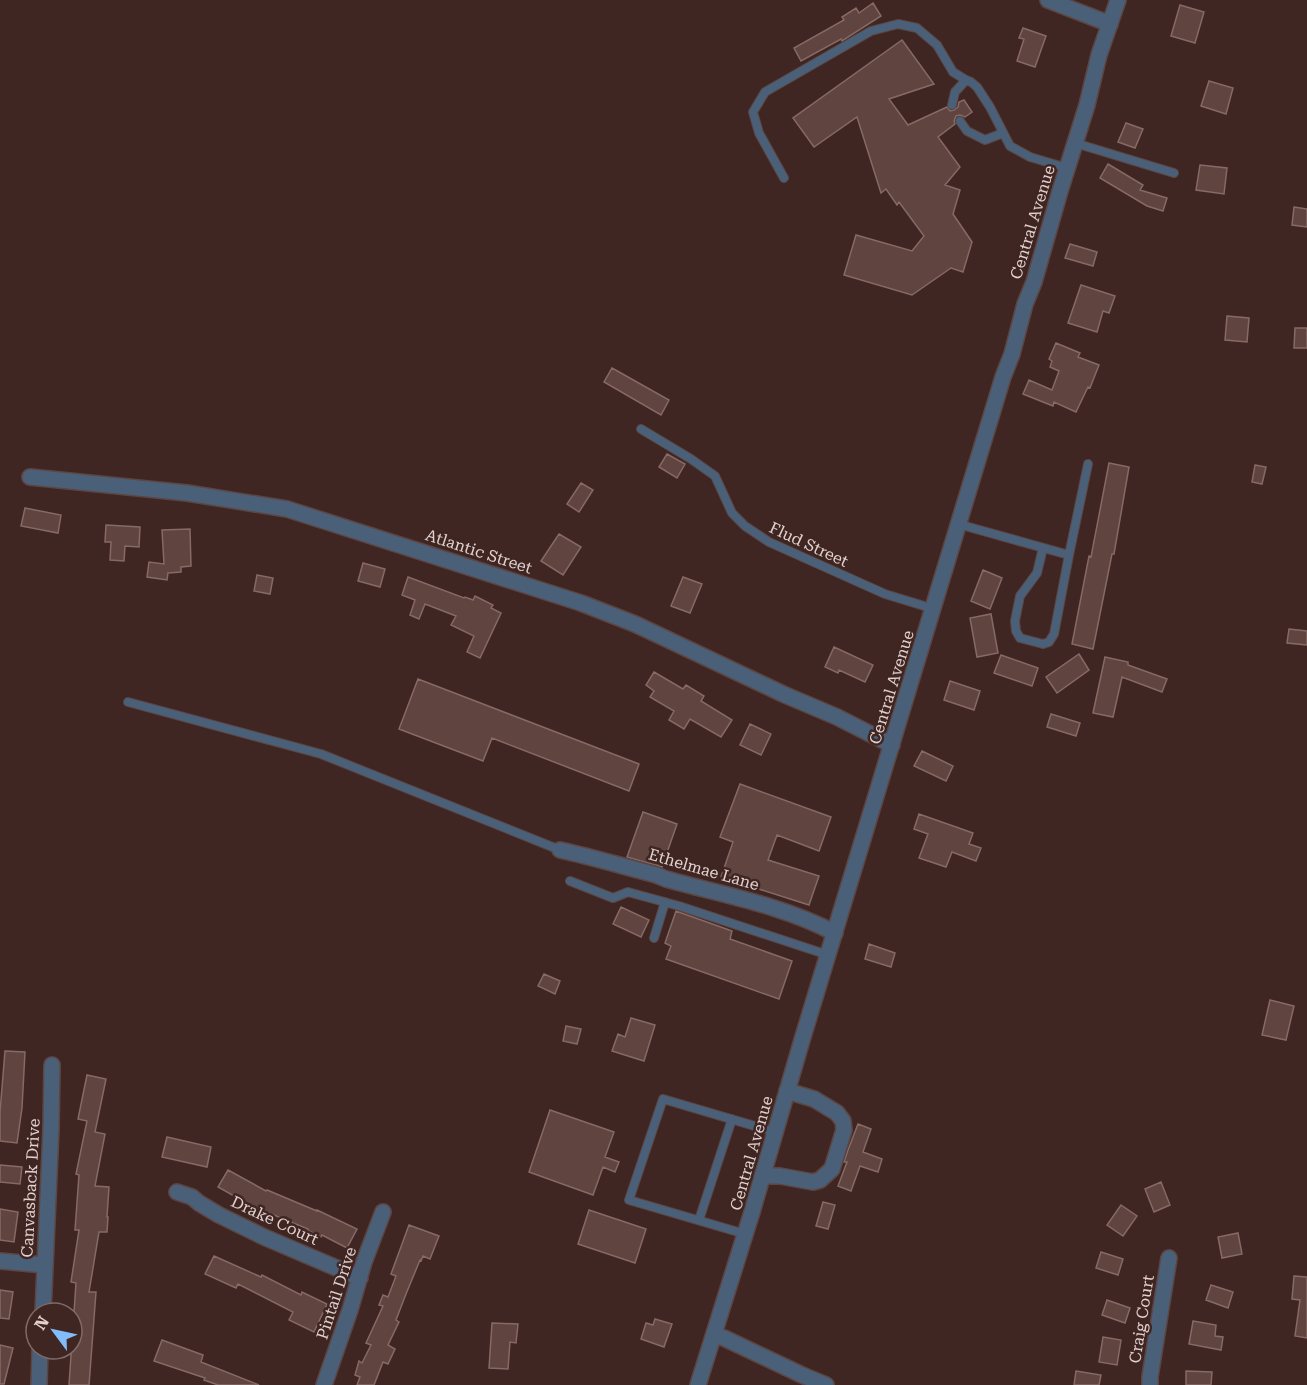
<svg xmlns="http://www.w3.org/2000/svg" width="1307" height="1385" font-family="'Roboto Serif',serif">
	<rect width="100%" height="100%" fill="#3f2623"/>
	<!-- building -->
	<path fill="#5f4440" stroke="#876965" stroke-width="1.5" d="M873 3 881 16 842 41 841 39 801 61 794 48 844 20 842 17 856 8 859 13Z
		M1180 5 1204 12 1195 43 1171 36Z
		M1023 28 1046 36 1035 67 1017 61 1024 39 1019 38Z
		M902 40 934 84 889 99 908 125 947 107 950 111 954 110 958 107 959 102 964 100 972 112 965 117 960 115 956 116 954 121 955 124 938 137 960 167 945 185 960 190 953 214 972 242 963 272 951 268 912 295 844 275 856 235 912 251 924 236 899 202 897 205 886 189 881 193 857 117 814 147 793 118Z
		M1209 81 1233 88 1226 114 1201 106Z
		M1126 123 1143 129 1135 148 1118 142Z
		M1108 164 1143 185 1140 190 1167 198 1163 211 1147 206 1100 178Z
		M1200 165 1227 168 1224 194 1196 190Z
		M1294 207 1307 209V227L1292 225Z
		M1070 244 1097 252 1093 266 1065 258Z
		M1081 285 1115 296 1109 313 1103 311 1097 332 1068 323Z
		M1227 316 1249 318 1247 342 1225 340Z
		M1295 328H1307V348H1294Z
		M1056 343 1080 353 1078 357 1099 365 1090 388 1088 387 1076 412 1054 402 1053 406 1023 394 1029 380 1052 390 1059 371 1050 367 1052 361 1049 359Z
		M612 368 669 400 661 415 604 382Z
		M667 454 685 464 677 478 659 467Z
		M1109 463 1129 467 1114 554H1112L1093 649 1072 644 1089 556 1091 557Z
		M1255 465 1266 467 1262 484 1252 482Z
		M581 483 593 490 579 512 567 504Z
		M25 508 61 515 58 533 21 526Z
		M106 525 140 527 139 547 125 546 124 561 110 560 111 542H105Z
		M190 529 191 566 181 567V572L168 573 167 580 147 577 149 562 164 564 162 530Z
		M559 534 581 547 563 575 541 561Z
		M363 563 385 569 380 587 358 581Z
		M983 570 1002 578 990 609 971 601Z
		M257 575 273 578 270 594 254 591Z
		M408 577 464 598 465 597 473 600 475 596 493 605 491 608 501 613 480 658 467 652 474 636 451 625 456 616 425 604 419 619 410 615 415 600 402 595Z
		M683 577 702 584 690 613 671 606Z
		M991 614 998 653 977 657 970 618Z
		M1289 629 1307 631V645L1287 643Z
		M834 647 873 665 865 682 839 670 838 673 825 667Z
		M1079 654 1089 670 1057 693 1046 677Z
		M1001 655 1038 668 1032 686 994 673Z
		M1105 657 1128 662V665L1167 679 1162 692 1122 677 1113 717 1093 713Z
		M654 672 683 689 686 685 704 696 701 701 732 720 721 737 690 719 684 729 669 720 674 711 650 697 654 691 646 685Z
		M418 679 639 764 629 791 492 738 483 761 399 729Z
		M950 681 980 691 974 710 944 700Z
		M1051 714 1080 723 1076 736 1047 727Z
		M750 724 771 734 761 755 740 745Z
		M922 751 953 766 946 781 914 766Z
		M740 784 831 817 819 851 777 835 768 860 819 876 809 905 721 877 733 842 720 837Z
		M643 812 677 824 662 867 627 857Z
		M919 814 973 833 969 844 981 848 976 861 952 852 946 867 919 858 928 834 914 829Z
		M621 907 649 920 641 937 613 924Z
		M676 911 732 931 730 939 792 961 779 999 666 959 671 946 665 943Z
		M869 944 895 953 891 967 865 959Z
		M544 974 560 981 555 994 538 986Z
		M1270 1000 1294 1006 1286 1040 1262 1035Z
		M631 1018 655 1025 644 1061 612 1051 618 1034 625 1037Z
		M566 1026 581 1029 577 1044 563 1041Z
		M5 1051 25 1052 22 1108 17 1143 0 1141V1112Z
		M87 1075 106 1079 95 1132 105 1134 95 1186 109 1187 107 1217H108L107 1232H99L89 1292H96L89 1385H69L76 1283 71 1282 79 1230H75L79 1175 76 1174 87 1121 78 1119Z
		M550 1110 614 1132 605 1157 619 1162 615 1172 603 1167 593 1195 529 1172Z
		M858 1124 871 1129 863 1152 882 1159 878 1172 860 1166 851 1191 838 1186 847 1162H844L848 1150Z
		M167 1137 211 1147 207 1167 162 1157Z
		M0 1165 22 1167 20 1184 0 1182Z
		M228 1170 266 1191 267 1190 317 1211V1210L357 1229 347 1248 322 1235 321 1237 307 1230 308 1229 252 1206 218 1187Z
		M1161 1182 1170 1205 1154 1212 1145 1189Z
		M823 1202 835 1205 828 1229 816 1226Z
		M1121 1205 1137 1216 1123 1236 1107 1225Z
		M0 1209 18 1212 14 1242 0 1240Z
		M589 1210 646 1229 635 1263 578 1244Z
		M409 1225 439 1236 430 1259 423 1256 421 1261 420 1260 406 1294 396 1320 399 1322 388 1345 395 1349 388 1364 383 1362 374 1385H357L360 1377 355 1375 359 1361 362 1363 371 1345 366 1343 383 1306 379 1305 383 1295 388 1297 396 1276 391 1274Z
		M1238 1233 1242 1254 1222 1258 1218 1237Z
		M1101 1252 1123 1259 1118 1275 1096 1268Z
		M214 1256 261 1277 262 1275 301 1295 302 1292 327 1304 314 1332 289 1320 293 1312 238 1284 236 1288 205 1274Z
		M1294 1276 1307 1277V1338L1295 1336 1300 1300 1292 1299Z
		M1211 1285 1233 1292 1228 1308 1206 1300Z
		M0 1290 13 1292 9 1319 0 1318Z
		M1107 1300 1130 1308 1125 1323 1102 1315Z
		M655 1319 672 1324 664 1347 641 1339 646 1323 653 1325Z
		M1193 1321 1216 1325 1215 1336 1223 1337 1221 1350 1189 1344Z
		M492 1323 518 1324 516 1343 510 1342 508 1369 489 1368Z
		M1103 1337 1121 1340 1117 1365 1099 1362Z
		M162 1340 203 1355 201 1362 259 1385H218L204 1380 205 1378 154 1361Z
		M0 1345 13 1348 4 1384H0Z
		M1076 1371 1101 1375 1099 1385H1074Z
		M1186 1371 1212 1372 1211 1385H1186Z"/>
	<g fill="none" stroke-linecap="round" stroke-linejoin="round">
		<!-- service casing -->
		<g stroke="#5c4542" stroke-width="10">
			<path id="service" d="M952 105 955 92 966 80
				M960 121 967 131 985 140 1003 133
				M1075 143 1174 173
				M784 178 759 133 753 112 765 92 871 31 898 24 917 28 937 45 953 72 966 80 971 82 977 87 990 107 1010 146 1030 157 1067 168
				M641 429 691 459 715 476 732 513 745 526 769 542 885 594 934 609
				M958 524 1069 555 1054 634 1049 642 1043 644 1020 638 1016 631 1015 621 1020 596 1037 573 1043 548
				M1069 555 1088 464
				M128 702 321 754 560 850
				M570 881 613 898 628 892 679 906 828 955
				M654 938 665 902
				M699 1220 732 1119
				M745 1234 629 1200 663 1099 775 1132"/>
		</g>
		<!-- minor casing -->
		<g stroke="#5c4542" stroke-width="18">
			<path id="minor" d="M1048 0 1110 24
				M30 477 187 493 287 509 581 603 635 624 783 694 837 717 892 745
				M560 850C592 857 622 866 653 874 657 875 661 877 666 879 723 895 782 905 835 933
				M762 1176H780L813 1182 820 1180 832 1169 844 1130 843 1121 837 1113 814 1099 787 1091
				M177 1192 192 1197 199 1203 219 1215 264 1237 360 1278
				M0 1261 44 1265
				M43 1313 51 1129 52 1065
				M714 1335 724 1338 802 1375 826 1385
				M39 1385 40 1349
				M324 1385 350 1310 364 1262 383 1212
				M1150 1385V1377L1169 1258"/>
		</g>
		<!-- tertiary casing -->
		<g stroke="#5c4542" stroke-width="18">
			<path id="tertiary" d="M698 1385 752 1212 802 1040 1003 377 1012 354 1025 304 1034 282 1060 191 1087 105 1099 55 1118 0"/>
		</g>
		<!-- service -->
		<use href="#service" stroke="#4a6079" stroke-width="8"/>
		<!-- minor -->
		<use href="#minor" stroke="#4a6079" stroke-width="15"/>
		<!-- tertiary -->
		<use href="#tertiary" stroke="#4a6079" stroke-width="15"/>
	</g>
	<g text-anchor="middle" stroke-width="5" stroke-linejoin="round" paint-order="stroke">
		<!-- street labels -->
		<g font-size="16" fill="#e2d1ce" stroke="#3f2623">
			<text transform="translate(1032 222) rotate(-73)" y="6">Central Avenue</text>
			<text transform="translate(809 544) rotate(25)" y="6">Flud Street</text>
			<text transform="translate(479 551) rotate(18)" y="6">Atlantic Street</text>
			<text transform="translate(891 687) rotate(-73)" y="6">Central Avenue</text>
			<text transform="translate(704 869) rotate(16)" y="6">Ethelmae Lane</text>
			<text transform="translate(751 1153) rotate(-74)" y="6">Central Avenue</text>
			<text transform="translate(30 1188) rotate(-87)" y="6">Canvasback Drive</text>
			<text transform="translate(275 1220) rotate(25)" y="6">Drake Court</text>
			<text transform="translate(336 1293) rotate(-72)" y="6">Pintail Drive</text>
			<text transform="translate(1141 1319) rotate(-81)" y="6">Craig Court</text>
		</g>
	</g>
	<!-- north arrow -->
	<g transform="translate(54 1331) rotate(303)"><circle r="28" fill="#3f2623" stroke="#806a67" stroke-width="1.5"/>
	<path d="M0-4.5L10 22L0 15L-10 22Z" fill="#83bcfb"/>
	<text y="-9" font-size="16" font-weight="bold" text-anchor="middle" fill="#e2d1ce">N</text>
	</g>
</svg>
